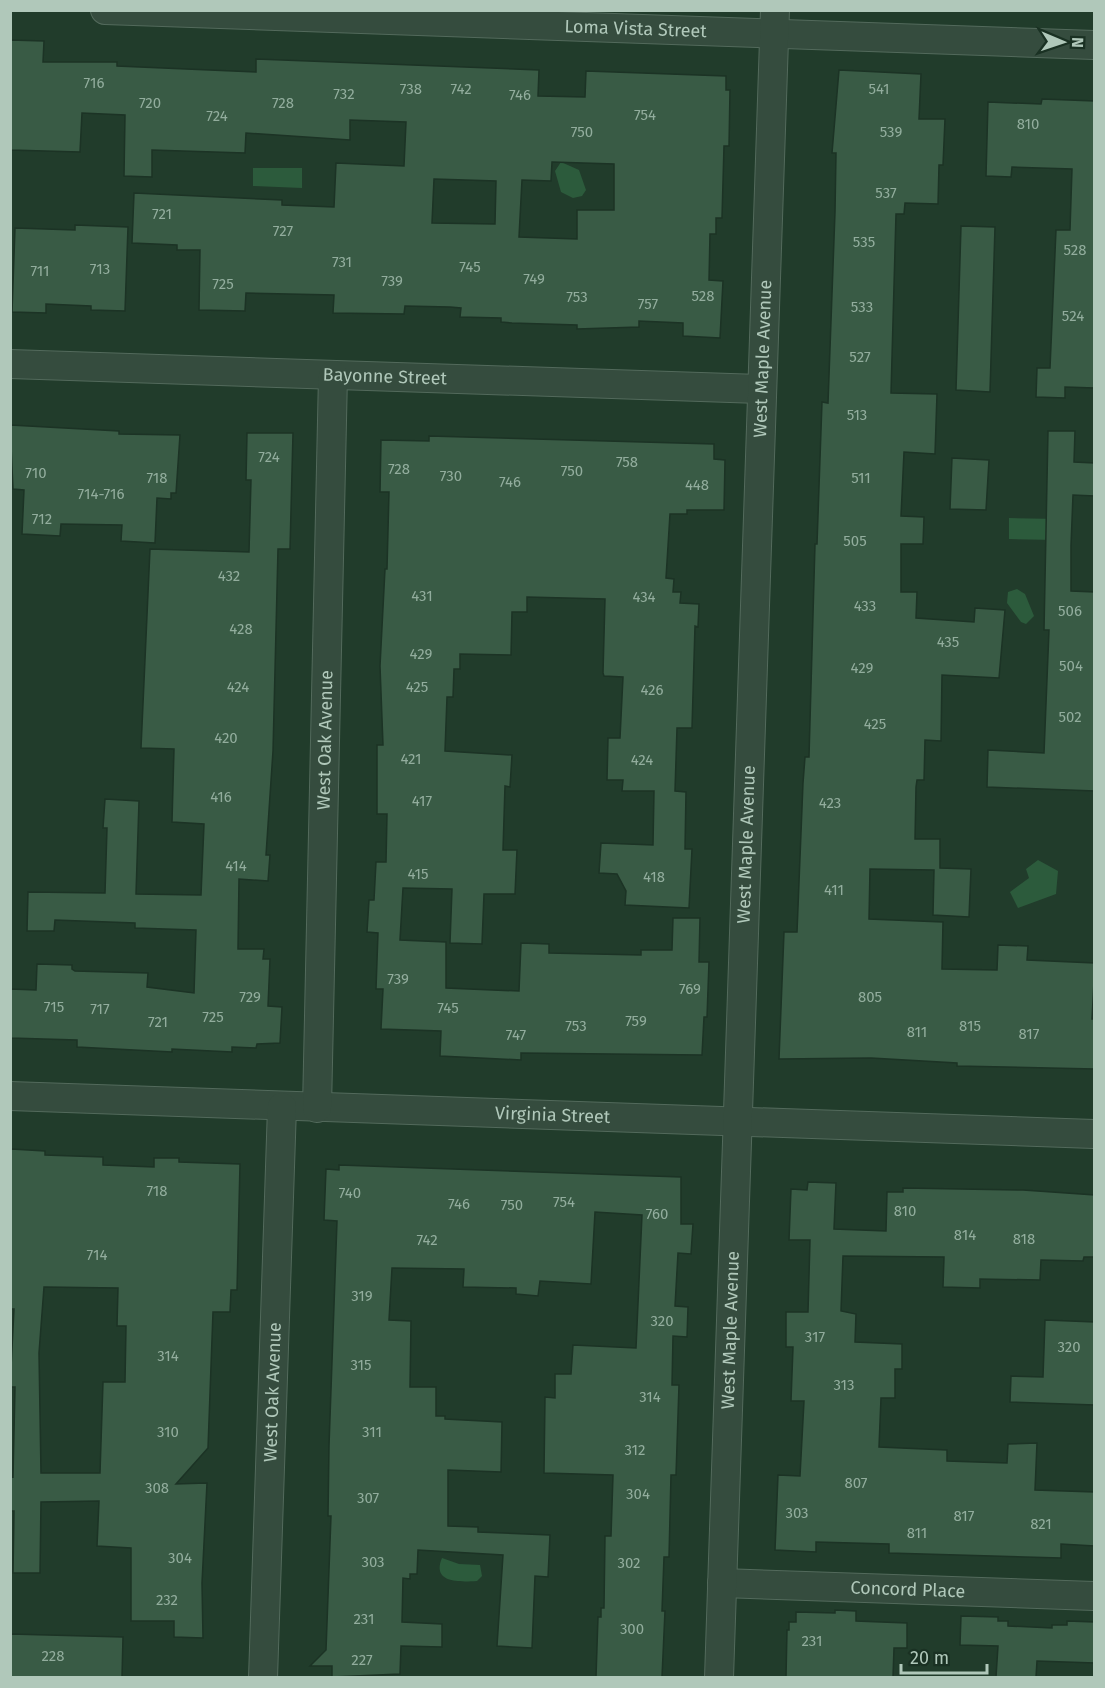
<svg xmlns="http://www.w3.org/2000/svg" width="1105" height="1688" font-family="'Fira Sans',sans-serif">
	<rect width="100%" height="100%" fill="#213c2b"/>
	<!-- water -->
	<path fill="#2c5b3c" d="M561 162 579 170 586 190 582 196 573 198 561 192 555 171Z
		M253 168H302V188L253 186Z
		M1009 518 1057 519V540L1009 539Z
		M1017 589 1025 594 1034 616 1026 624 1021 622 1007 603 1008 592Z
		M1038 860 1058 871 1056 894 1018 908 1010 892 1029 878 1026 869Z
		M442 1558 459 1564 480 1565 482 1576 477 1581C461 1582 431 1584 442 1558Z"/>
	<!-- building -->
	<path fill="#395b45" stroke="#1c3325" stroke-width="1.5" fill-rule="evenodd" d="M10 40 44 41 43 62H117V66L256 72V59L539 70 538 96 585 97 586 71 726 76V90H730L729 146H724L722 218H716V234H710L709 280 723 281 720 338 683 336V323L639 321V327L577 329V325L512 323 501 322V318L460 317 461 308 450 307 405 306 404 314 333 313 334 295 246 293 245 311 199 310 200 250H177V245L132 243 134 193 282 200V205L334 207 336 163 404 166 406 122 350 120V140L246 133 245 153 152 150V177L124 176 125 115 82 113 80 152 10 150ZM552 162 614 164V210H577V239L519 237 522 180 551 181ZM434 179 496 181 495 224 432 223Z
		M839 70 921 74 919 119H945L943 165H939L938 204 905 203 904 214H896L891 393 937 394 935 454 904 452 901 516 924 517 923 544H901V592H917L916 618 974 622 975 608 1005 610 999 678 942 675 941 741 925 740 924 780H917L916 787 915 839H940V868L971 869 969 917 933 915 934 870 870 869 869 919 943 922 942 969 997 970 998 945 1028 946 1027 960 1095 963 1092 1019H1095V1069L957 1066V1063L871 1058 779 1059 784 932H797L803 783 805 757H809L815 544H817L822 402 828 403 835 212 836 153H832Z
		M1042 99 1095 101V388L1065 387V398L1036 397 1037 368H1050L1056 230H1070L1072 169 1012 167 1011 177 986 176 988 102 1041 104Z
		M75 225 128 227 125 311 91 310V306L46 304V313L12 312 15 228 75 230Z
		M961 226 995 227 990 392 956 390Z
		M10 425 119 431V434L180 435 176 493H171V499L157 498 155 543 121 541 122 525 61 524 60 536 22 534 24 490 13 489Z
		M1048 431H1075L1074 462 1095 463V496L1073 495 1071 546V591L1095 592V791L987 787 988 750 1044 753 1049 630H1044Z
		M247 433H293L290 549H278L273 751 266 855H270L268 881 239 879 238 949H264L263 959H270L268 1006 282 1007 280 1043 257 1044 256 1048 232 1047V1052L172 1049V1052L77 1047V1040L10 1038V989L36 990 37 964 72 965V969L75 971 148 973 147 987 194 993 196 930 135 928V923L55 920 54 931H27L28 892 105 893 107 828H103L105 799 139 801 136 894 201 895 204 824 172 822 174 749 141 748 150 549 249 552 251 480H246Z
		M429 436 714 444V459L725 460 724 510H687V514H670L666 578 674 579 673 592H681L680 603 699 604 698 627 695 626 692 728H677L675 791 686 792 685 849H692L689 908 625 905 626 891 617 874 599 873 601 843 653 845 654 791H622L623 780H607L608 738H620L623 677 604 676 603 673 605 599 527 597V612H512L511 655 460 654V669H454L453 697H447L445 751 512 755 510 787 505 786 503 850H517L515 894H484L482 944 450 943 452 889 403 888 400 940 446 942V988L519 991 521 943 549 944V953L641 955V950H672L673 918H700L699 962H709L707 1017H704L702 1055 521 1053V1060L440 1056 441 1031 381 1029 383 989H376L378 933 367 932 369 900H374L376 862H386L387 814H377V745H383L380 666 385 569H387L389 492H380L381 440 429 441Z
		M952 458 989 460 986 510 950 509Z
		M11 1149 45 1151V1155L103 1157V1165L154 1167V1158H179V1162L240 1164 237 1290H231L230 1312H213L208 1448 176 1484 207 1483 202 1583 203 1638 174 1637V1621H131V1548L97 1546 99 1501 41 1502 40 1573H13L14 1511H10V1476L13 1477 15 1387H10L14 1309H10ZM44 1287 118 1288 117 1326H126L125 1382H103L100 1473H41L39 1353Z
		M339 1165 681 1177V1224H693L691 1254 678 1253 675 1306 688 1307 687 1337 673 1336 672 1385H679L676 1475H671L669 1557H664L662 1611H665L662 1677H596L598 1617H601V1608H604L605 1536H611L613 1475 544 1473 545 1397 555 1398V1374H571L573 1345 636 1348 642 1215 595 1212 591 1284 540 1281 538 1296 516 1294V1288L463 1287 464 1269 392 1268 389 1320 411 1321 410 1387H436V1416H445V1419L502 1422 501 1472 448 1470V1526L478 1527V1532L550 1535 548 1577 535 1576 532 1648 497 1646 503 1555 418 1550 417 1574H410V1579L403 1578 402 1622 442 1624V1647L401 1646 400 1674 332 1677V1666H310L326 1650 331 1516H328L329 1446 337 1221 324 1220 326 1169 339 1170Z
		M808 1182 836 1183 834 1229 886 1231 887 1192H903V1188L1023 1190 1095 1195V1257H1084L1083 1261 1041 1260 1040 1280 980 1279V1288L943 1287 944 1257 843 1256 841 1311 856 1314 855 1342 902 1344V1369H895V1398H881L879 1447 947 1450V1461L1007 1463 1008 1444 1037 1443 1035 1490 1095 1492V1546L1061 1544V1558L889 1553V1544L816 1542V1552L775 1550 778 1475 800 1476 804 1401H791L793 1347H786V1312H808L810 1240H789L791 1189 807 1190Z
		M1045 1320 1095 1322V1405L1010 1402 1011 1376 1043 1377Z
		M835 1610 856 1611V1621L907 1623V1648H894L893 1677H786L787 1630H789V1622H796V1612L835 1613Z
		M961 1616 998 1617V1621H1008V1626L1052 1628V1625H1067V1621L1095 1622V1663L1037 1661 1036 1677H996L998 1646 960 1645Z
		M10 1634 123 1637 122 1677H10Z"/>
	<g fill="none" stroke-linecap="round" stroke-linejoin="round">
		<!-- minor casing -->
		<g stroke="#536a5c" stroke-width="30">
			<g id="minor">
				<path id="s1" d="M105 10 1094 45"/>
				<path id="s2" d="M10 364 760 389"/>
				<path id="s3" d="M10 1096 1094 1134"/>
				<path id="s4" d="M317 1108 333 375"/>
				<path id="s5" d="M722 1583 1094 1596"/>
				<path id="s6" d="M263 1678 282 1107"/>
				<path id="s7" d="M719 1678C737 1122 755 566 775 10"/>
			</g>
		</g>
		<!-- minor -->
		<use href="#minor" stroke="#354c3e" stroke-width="28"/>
	</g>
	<g text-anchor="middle" stroke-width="4.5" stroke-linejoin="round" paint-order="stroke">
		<!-- number labels -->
		<g font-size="15" fill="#92ad9d">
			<text x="94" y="88">716</text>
			<text x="411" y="94">738</text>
			<text x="461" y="94">742</text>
			<text x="879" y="94">541</text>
			<text x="344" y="99">732</text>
			<text x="520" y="100">746</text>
			<text x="150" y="108">720</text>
			<text x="283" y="108">728</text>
			<text x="645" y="120">754</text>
			<text x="217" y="121">724</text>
			<text x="1028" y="129">810</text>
			<text x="582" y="137">750</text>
			<text x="891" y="137">539</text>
			<text x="886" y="198">537</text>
			<text x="162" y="219">721</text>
			<text x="283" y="236">727</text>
			<text x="864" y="247">535</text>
			<text x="1075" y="255">528</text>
			<text x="342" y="267">731</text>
			<text x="470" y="272">745</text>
			<text x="100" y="274">713</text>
			<text x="40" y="276">711</text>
			<text x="534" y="284">749</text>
			<text x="392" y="286">739</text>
			<text x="223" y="289">725</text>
			<text x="703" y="301">528</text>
			<text x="577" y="302">753</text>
			<text x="648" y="309">757</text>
			<text x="862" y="312">533</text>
			<text x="1073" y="321">524</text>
			<text x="860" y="362">527</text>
			<text x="857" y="420">513</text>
			<text x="269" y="462">724</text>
			<text x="627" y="467">758</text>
			<text x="399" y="474">728</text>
			<text x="572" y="476">750</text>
			<text x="36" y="478">710</text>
			<text x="451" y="481">730</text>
			<text x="157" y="483">718</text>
			<text x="861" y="483">511</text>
			<text x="510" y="487">746</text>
			<text x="697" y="490">448</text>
			<text x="101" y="499">714-716</text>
			<text x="42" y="524">712</text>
			<text x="855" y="546">505</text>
			<text x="229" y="581">432</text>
			<text x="422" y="601">431</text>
			<text x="644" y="602">434</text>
			<text x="865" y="611">433</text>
			<text x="1070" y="616">506</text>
			<text x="241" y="634">428</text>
			<text x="948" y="647">435</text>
			<text x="421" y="659">429</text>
			<text x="1071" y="671">504</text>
			<text x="862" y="673">429</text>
			<text x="238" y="692">424</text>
			<text x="417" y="692">425</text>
			<text x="652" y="695">426</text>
			<text x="1070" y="722">502</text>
			<text x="875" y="729">425</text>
			<text x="226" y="743">420</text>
			<text x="411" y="764">421</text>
			<text x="642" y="765">424</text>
			<text x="221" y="802">416</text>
			<text x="422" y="806">417</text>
			<text x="830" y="808">423</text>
			<text x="236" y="871">414</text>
			<text x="418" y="879">415</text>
			<text x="654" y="882">418</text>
			<text x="834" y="895">411</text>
			<text x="398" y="984">739</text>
			<text x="690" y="994">769</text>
			<text x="250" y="1002">729</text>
			<text x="870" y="1002">805</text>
			<text x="54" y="1012">715</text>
			<text x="448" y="1013">745</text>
			<text x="100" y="1014">717</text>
			<text x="213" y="1022">725</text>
			<text x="636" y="1026">759</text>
			<text x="158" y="1027">721</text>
			<text x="576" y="1031">753</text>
			<text x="970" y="1031">815</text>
			<text x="917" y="1037">811</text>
			<text x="1029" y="1039">817</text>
			<text x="516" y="1040">747</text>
			<text x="157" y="1196">718</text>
			<text x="350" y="1198">740</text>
			<text x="564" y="1207">754</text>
			<text x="459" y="1209">746</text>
			<text x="512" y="1210">750</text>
			<text x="905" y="1216">810</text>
			<text x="657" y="1219">760</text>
			<text x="965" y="1240">814</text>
			<text x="1024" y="1244">818</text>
			<text x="427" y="1245">742</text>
			<text x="97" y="1260">714</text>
			<text x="362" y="1301">319</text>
			<text x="662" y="1326">320</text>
			<text x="815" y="1342">317</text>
			<text x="1069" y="1352">320</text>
			<text x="168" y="1361">314</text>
			<text x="361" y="1370">315</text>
			<text x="844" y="1390">313</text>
			<text x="650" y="1402">314</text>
			<text x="168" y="1437">310</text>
			<text x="372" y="1437">311</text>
			<text x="635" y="1455">312</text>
			<text x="856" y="1488">807</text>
			<text x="157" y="1493">308</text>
			<text x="638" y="1499">304</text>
			<text x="368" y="1503">307</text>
			<text x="797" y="1518">303</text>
			<text x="964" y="1521">817</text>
			<text x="1041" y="1529">821</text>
			<text x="917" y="1538">811</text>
			<text x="180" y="1563">304</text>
			<text x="373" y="1567">303</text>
			<text x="629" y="1568">302</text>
			<text x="167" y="1605">232</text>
			<text x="364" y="1624">231</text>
			<text x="632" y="1634">300</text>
			<text x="812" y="1646">231</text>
			<text x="53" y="1661">228</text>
			<text x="362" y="1665">227</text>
		</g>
		<!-- street labels -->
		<g font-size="18" fill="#b0c8ba" stroke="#1a3123">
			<text dy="6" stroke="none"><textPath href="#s1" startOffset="531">Loma Vista Street</textPath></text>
			<text dy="6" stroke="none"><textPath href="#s7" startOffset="1320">West Maple Avenue</textPath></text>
			<text dy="6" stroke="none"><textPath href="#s2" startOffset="375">Bayonne Street</textPath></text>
			<text dy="6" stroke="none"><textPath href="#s4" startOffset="368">West Oak Avenue</textPath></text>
			<text dy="6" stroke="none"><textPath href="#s7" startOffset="834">West Maple Avenue</textPath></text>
			<text dy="6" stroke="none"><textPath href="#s3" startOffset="543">Virginia Street</textPath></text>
			<text dy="6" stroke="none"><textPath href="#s7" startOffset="348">West Maple Avenue</textPath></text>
			<text dy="6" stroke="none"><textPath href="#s6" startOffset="286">West Oak Avenue</textPath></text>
			<text dy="6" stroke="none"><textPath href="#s5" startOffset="186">Concord Place</textPath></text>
		</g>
	</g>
	<!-- border -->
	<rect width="1105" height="1688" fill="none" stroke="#b0c8ba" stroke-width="24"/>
	<!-- north arrow -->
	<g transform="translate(1063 42) rotate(92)" stroke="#1a3123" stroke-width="4.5" paint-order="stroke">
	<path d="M0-4.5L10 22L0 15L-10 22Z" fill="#b0c8ba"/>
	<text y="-9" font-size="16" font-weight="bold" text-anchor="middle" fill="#b0c8ba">N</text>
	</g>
	<!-- scale -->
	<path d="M901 1664v9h86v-9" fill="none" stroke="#b0c8ba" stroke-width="3"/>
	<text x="910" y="1664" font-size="18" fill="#b0c8ba" stroke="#1a3123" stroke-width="4.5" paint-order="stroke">20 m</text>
</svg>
